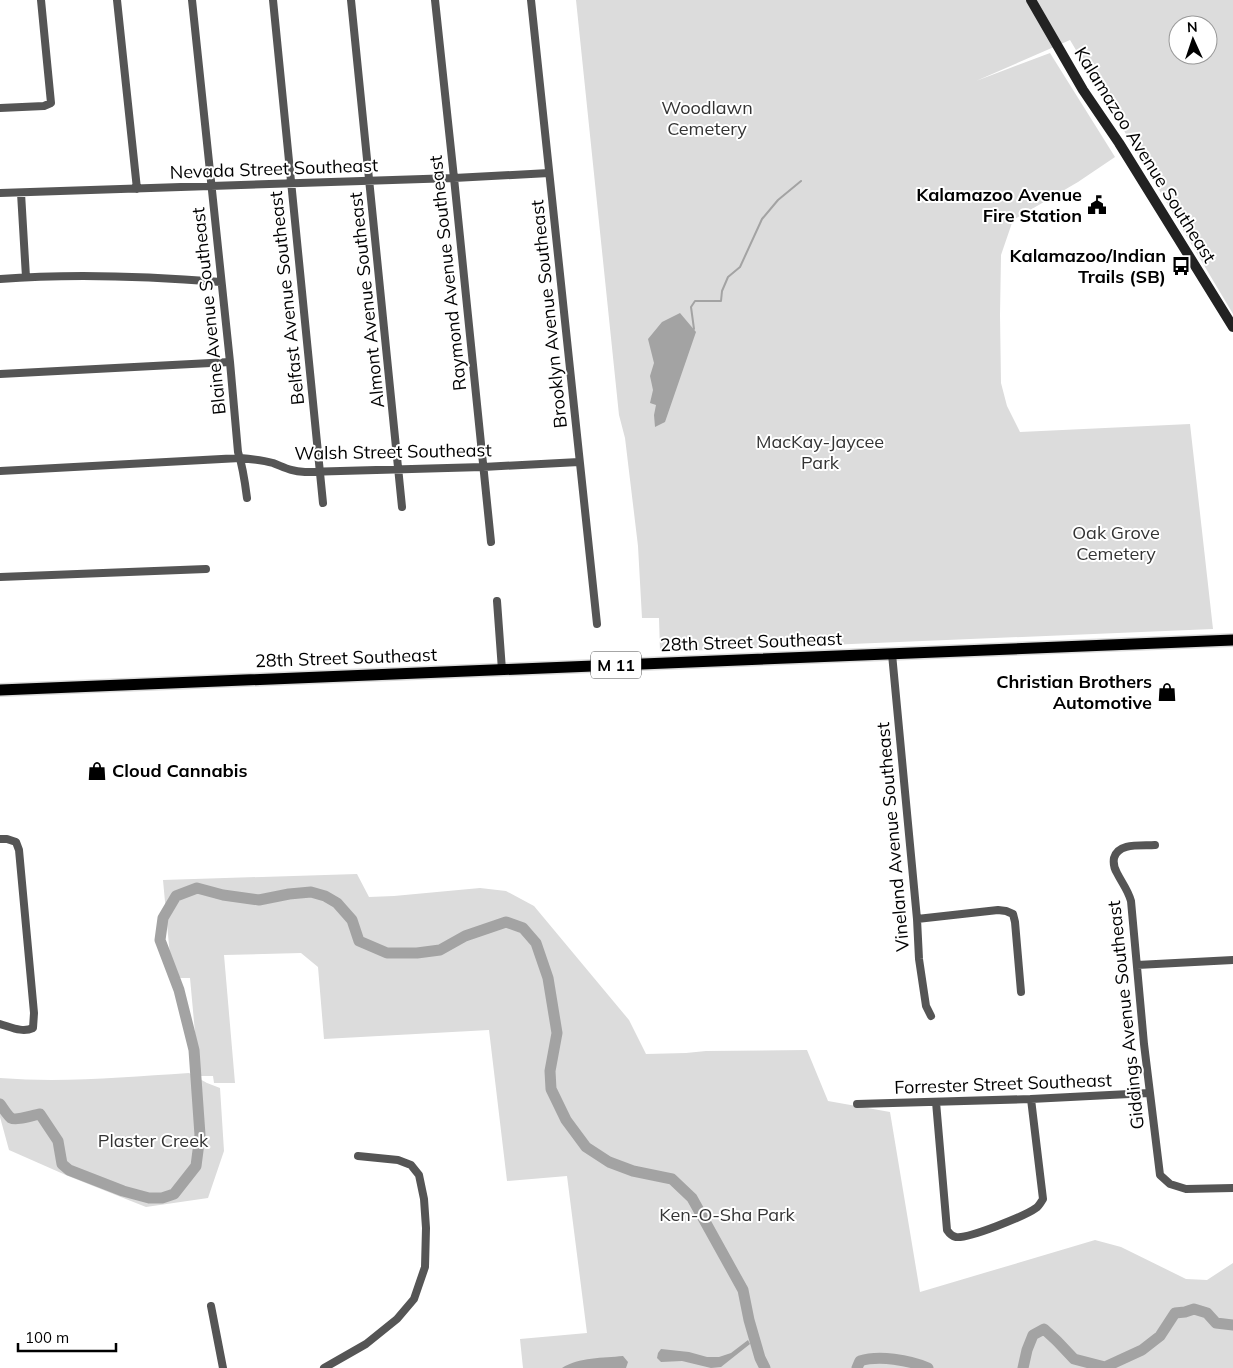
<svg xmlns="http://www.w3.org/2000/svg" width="1233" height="1368" font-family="Mulish,sans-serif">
	<rect width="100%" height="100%" fill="#fff"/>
	<!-- green -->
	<path fill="#dcdcdc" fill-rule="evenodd" d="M576 0H1233V314L1070 40 976 81 1050 53 1115 157 1078 182 1013 220 1001 255 1000 315 1001 383 1007 406 1020 432 1190 424 1213 629 660 652 659 618H642L638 546 625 438 619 415ZM1178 25H1208V55H1178Z
		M357 874 369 897 394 896 480 888 506 891 534 906 629 1020 646 1054 686 1053 706 1051 807 1050 828 1101 890 1112 920 1292 1095 1240 1121 1247 1186 1279 1207 1280 1233 1263V1368H523L520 1339 587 1333 567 1176 507 1181 489 1030 324 1039 318 967 301 953 224 955 235 1083H214L213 1076H199L190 978H172L163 880Z
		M189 1073 207 1083 220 1088 224 1151 208 1198 146 1207 68 1176 9 1150 0 1117V1078C64 1083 125 1077 189 1073Z"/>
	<!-- water -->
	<path fill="#a3a3a3" d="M680 313 696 332 665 422 655 427 654 415 656 405 650 403 653 390 650 376 654 363 648 339 662 322Z
		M748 1340 750 1344 721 1367 711 1368 682 1361 661 1362 657 1358 658 1353 661 1349 689 1352 707 1357H719L731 1353Z
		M623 1356 628 1362 626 1368H562C579 1357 603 1358 623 1356Z"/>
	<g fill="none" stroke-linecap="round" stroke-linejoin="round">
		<!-- stream -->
		<path stroke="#a3a3a3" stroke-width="2" d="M694 329 691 307 695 301H721L722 291 728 277 740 267 762 219 778 200 801 181"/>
		<!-- river -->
		<path stroke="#a3a3a3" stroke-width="11" d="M0 1104C3 1108 7 1115 11 1118 16 1121 33 1115 40 1114L58 1141 62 1164 69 1170 123 1191 149 1198H162L174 1194 196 1166 200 1135 194 1050 179 990 160 940 163 918 176 896 197 888 223 895 259 900 289 894 311 892 325 896 337 903 352 920 359 941 387 953H417L440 950 465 936 506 922 523 928 536 943 548 978 557 1033 550 1071 551 1089 566 1120 586 1147 609 1162 633 1171 672 1179 692 1198 743 1290 749 1320 760 1358 765 1368
			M857 1368 860 1361C879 1355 909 1360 928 1368
			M1023 1368 1027 1350 1033 1335 1044 1329 1057 1341 1074 1359 1105 1367 1142 1350 1160 1336 1175 1313 1185 1312 1194 1309 1207 1313 1216 1323 1233 1325"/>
		<!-- primary casing -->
		<g stroke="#dbdbdb" stroke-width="14">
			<path id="primary" d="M0 690 1233 640"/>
		</g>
		<!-- street -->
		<path stroke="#555" stroke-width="8" d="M117 0 137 189
			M192 0 230 362 238 452C243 467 245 482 247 498
			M273 0 323 503
			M351 0 402 507
			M435 0 454 178 491 542
			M531 0 597 624
			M0 108 44 106 51 103 41 0
			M0 193 454 178 549 173
			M21 193 26 277
			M0 279C74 273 147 276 221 282
			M0 374 230 362
			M0 471 240 458C251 459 262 460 273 463 286 468 290 471 305 472L483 467 579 462
			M0 577 206 569
			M497 601 502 670
			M892 654 917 919 919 959 926 1006 931 1016
			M0 839H7L16 842 19 850 34 1013 33 1028C22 1033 11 1027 0 1024
			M1155 845C1142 846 1118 842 1114 858 1113 864 1114 868 1117 873 1122 883 1128 890 1131 901L1144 1044 1160 1175 1170 1184 1186 1189 1233 1188
			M917 919 998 910 1006 911 1013 914 1015 922 1021 992
			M1137 965 1233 960
			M936 1102 947 1230C949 1233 951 1236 956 1237 968 1239 1025 1216 1036 1208 1039 1206 1041 1202 1043 1199L1031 1099
			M857 1104 1031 1099 1149 1093
			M211 1306 223 1368
			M324 1368 366 1344 397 1319 414 1299 425 1267 426 1228 424 1199 419 1175 411 1165 398 1160 358 1156"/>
		<!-- secondary -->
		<path stroke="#222" stroke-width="10" d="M1031 0 1083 90 1119 143 1233 327"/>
		<!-- primary -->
		<use href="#primary" stroke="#000" stroke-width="11"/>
	</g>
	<!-- icons -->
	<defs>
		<g id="civic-bare" transform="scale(1.5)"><path d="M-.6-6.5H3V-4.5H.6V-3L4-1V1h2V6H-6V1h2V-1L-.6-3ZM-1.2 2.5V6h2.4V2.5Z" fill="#000" stroke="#fff" stroke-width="2.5" paint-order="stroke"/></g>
		<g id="bus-bare" transform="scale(1.5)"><path d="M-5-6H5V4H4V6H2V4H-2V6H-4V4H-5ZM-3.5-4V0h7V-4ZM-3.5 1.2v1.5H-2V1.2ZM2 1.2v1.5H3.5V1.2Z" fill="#000" stroke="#fff" stroke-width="2.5" paint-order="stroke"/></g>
		<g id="shop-bare" transform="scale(1.5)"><path d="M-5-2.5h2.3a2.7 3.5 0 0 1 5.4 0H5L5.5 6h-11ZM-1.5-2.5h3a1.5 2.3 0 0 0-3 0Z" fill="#000" stroke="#fff" stroke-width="2.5" paint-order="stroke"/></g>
	</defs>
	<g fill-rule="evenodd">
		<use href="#civic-bare" x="1097" y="205"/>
		<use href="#bus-bare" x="1181" y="266"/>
		<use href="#shop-bare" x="1167" y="692"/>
		<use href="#shop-bare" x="97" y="771"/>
	</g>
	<g text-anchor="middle" stroke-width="4" stroke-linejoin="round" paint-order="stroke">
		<!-- shield labels -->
		<rect fill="#fff" stroke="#4c4c4c" stroke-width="1" x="591" y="651.5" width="50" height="27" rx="4"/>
		<g font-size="16" font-weight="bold" fill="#000">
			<text x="616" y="671">M 11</text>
		</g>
		<!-- park labels -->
		<g font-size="18" fill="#333" stroke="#fff">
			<text x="707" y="114">Woodlawn<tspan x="707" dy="21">Cemetery</tspan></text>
			<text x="820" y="448">MacKay-Jaycee<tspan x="820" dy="21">Park</tspan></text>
			<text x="1116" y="539">Oak Grove<tspan x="1116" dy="21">Cemetery</tspan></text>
			<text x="153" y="1147">Plaster Creek</text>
			<text x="727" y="1221">Ken-O-Sha Park</text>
		</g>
		<!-- street labels -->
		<g font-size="18" fill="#000" stroke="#fff">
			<text transform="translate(1145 155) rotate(58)" y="6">Kalamazoo Avenue Southeast</text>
			<text transform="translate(274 169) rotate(-2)" y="6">Nevada Street Southeast</text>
			<text transform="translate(448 273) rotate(-96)" y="6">Raymond Avenue Southeast</text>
			<text transform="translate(287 298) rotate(-96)" y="6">Belfast Avenue Southeast</text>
			<text transform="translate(367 300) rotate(-96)" y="6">Almont Avenue Southeast</text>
			<text transform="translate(209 311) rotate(-96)" y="6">Blaine Avenue Southeast</text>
			<text transform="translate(549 314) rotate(-96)" y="6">Brooklyn Avenue Southeast</text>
			<text transform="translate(393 452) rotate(-1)" y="6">Walsh Street Southeast</text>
			<text transform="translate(751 642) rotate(-2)" y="6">28th Street Southeast</text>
			<text transform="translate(346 658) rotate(-2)" y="6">28th Street Southeast</text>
			<text transform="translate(893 837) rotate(-95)" y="6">Vineland Avenue Southeast</text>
			<text transform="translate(1126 1015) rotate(-96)" y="6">Giddings Avenue Southeast</text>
			<text transform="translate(1003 1084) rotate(-2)" y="6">Forrester Street Southeast</text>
		</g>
		<!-- poi labels -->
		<g font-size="18" font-weight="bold" fill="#000" stroke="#fff" text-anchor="end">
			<text x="1082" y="201">Kalamazoo Avenue<tspan x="1082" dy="21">Fire Station</tspan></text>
			<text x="1166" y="262">Kalamazoo/Indian<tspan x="1166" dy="21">Trails (SB)</tspan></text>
			<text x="1152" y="688">Christian Brothers<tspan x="1152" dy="21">Automotive</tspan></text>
			<text x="112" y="777" text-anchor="start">Cloud Cannabis</text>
		</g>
	</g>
	<!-- north arrow -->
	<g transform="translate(1193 40) rotate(357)"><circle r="24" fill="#ffffff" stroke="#999999"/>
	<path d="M0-4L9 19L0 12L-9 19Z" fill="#000000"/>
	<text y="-8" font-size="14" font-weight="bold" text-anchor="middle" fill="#000000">N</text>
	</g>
	<!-- scale -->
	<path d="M18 1343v8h98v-8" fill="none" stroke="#000000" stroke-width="2.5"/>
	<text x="25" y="1343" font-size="15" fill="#000000" stroke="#ffffff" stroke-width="4" paint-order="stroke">100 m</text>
</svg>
